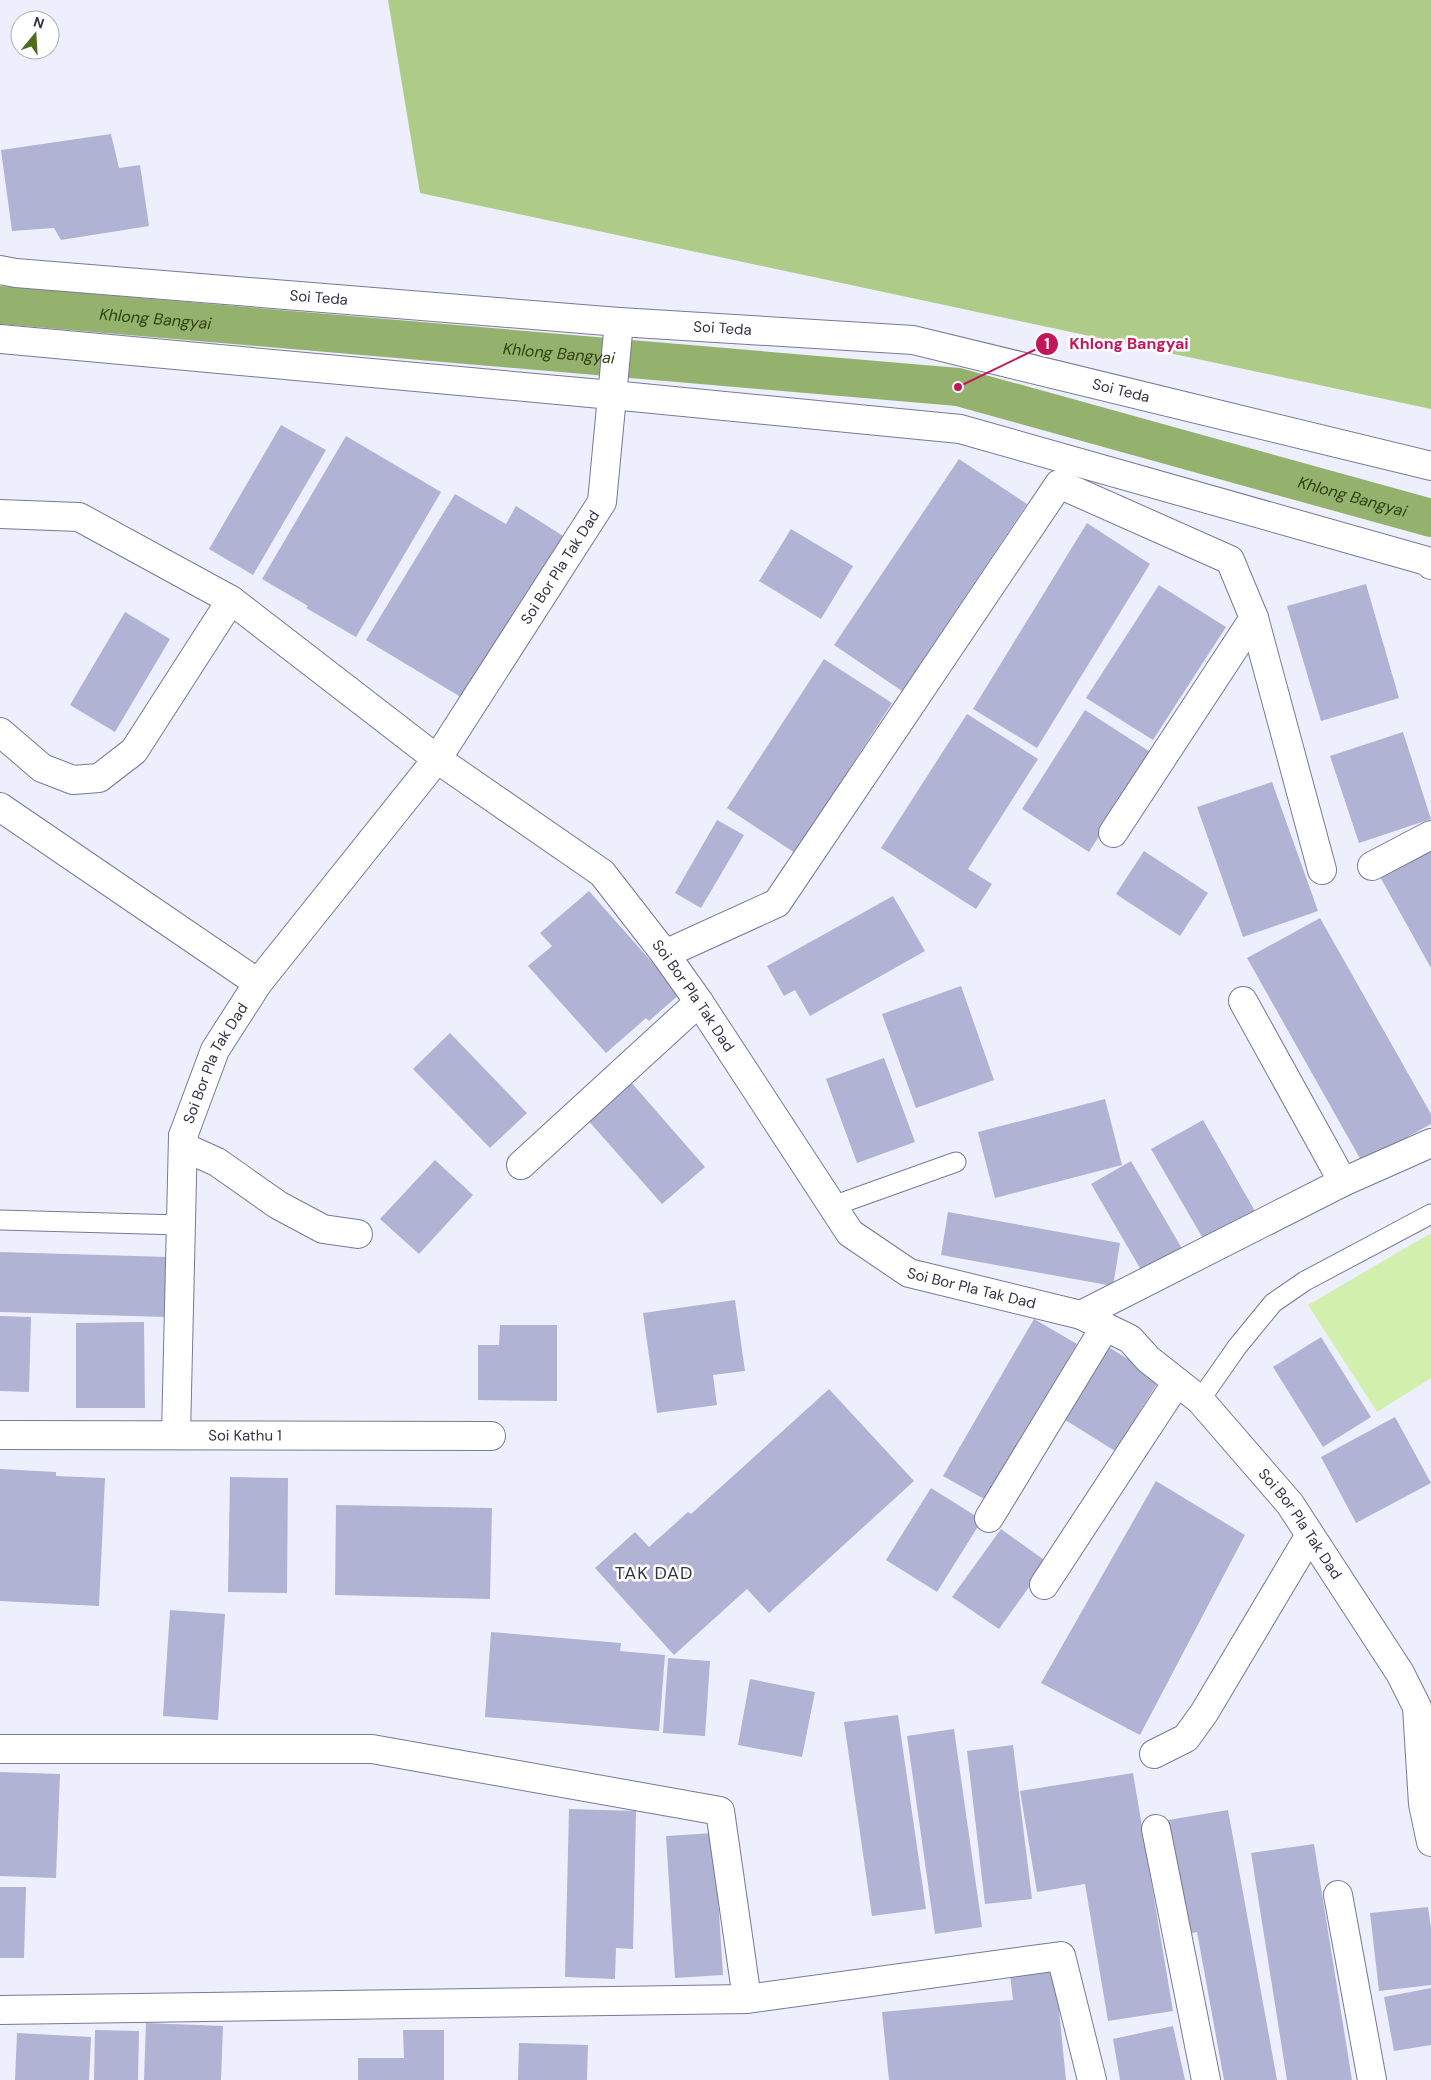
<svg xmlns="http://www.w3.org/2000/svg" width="1431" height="2080" font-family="'DM Sans',sans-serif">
	<rect width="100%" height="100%" fill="#eeeffd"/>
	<!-- green -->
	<path fill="#d2efad" d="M1431 1233V1378L1377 1412 1308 1305Z"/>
	<!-- forest -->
	<path fill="#aecb87" d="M388 0H1431V409L420 193Z"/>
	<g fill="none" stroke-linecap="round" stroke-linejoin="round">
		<!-- canal -->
		<path stroke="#95b16e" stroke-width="38" id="s1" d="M0 305 958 387 1431 518"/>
	</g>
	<!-- building -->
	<path fill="#b0b3d3" d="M111 134 119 168 140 165 149 226 61 240 54 228 12 231 1 150Z
		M281 425 326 450 253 575 209 549Z
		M346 436 441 492 356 637 306 608 308 606 262 579Z
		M959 459 1027 504 902 691 834 645Z
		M455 494 506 524 516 506 563 536 464 699 366 640Z
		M1087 523 1150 564 1037 748 973 709Z
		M791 529 853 566 821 619 759 581Z
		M1366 584 1399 698 1321 721 1287 606Z
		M1159 585 1226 627 1153 740 1086 698Z
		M125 612 170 639 115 732 70 705Z
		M824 659 892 703 795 853 727 808Z
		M1085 710 1152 753 1089 852 1022 809Z
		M967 714 1038 759 968 869 992 884 976 909 881 848Z
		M1403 732 1431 819 1359 843 1330 756Z
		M1272 782 1318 911 1243 937 1197 807Z
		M717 820 744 835 701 908 675 893Z
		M1431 849V968L1379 875Z
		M1144 851 1208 893 1180 936 1116 894Z
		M589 891 680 994 649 1021 646 1018 606 1053 528 966 552 946 540 933Z
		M893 896 925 951 810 1016 795 990 784 996 767 966Z
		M1320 918 1431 1114V1124L1362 1162 1247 958Z
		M961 986 994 1080 916 1108 882 1014Z
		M450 1033 527 1113 490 1148 413 1069Z
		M884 1058 915 1142 857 1163 826 1079Z
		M630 1081 705 1167 662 1204 586 1118Z
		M1105 1099 1122 1165 995 1198 978 1132Z
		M1203 1120 1256 1213 1205 1242 1151 1149Z
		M435 1160 473 1195 419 1254 380 1219Z
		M1131 1161 1184 1252 1144 1275 1091 1184Z
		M948 1212 1120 1243 1113 1286 941 1255Z
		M0 1252 168 1257 165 1317 0 1312Z
		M735 1300 745 1371 713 1375 717 1405 657 1413 643 1313Z
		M0 1316 31 1317 29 1392 0 1391Z
		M1034 1319 1077 1344 986 1500 943 1476Z
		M144 1322 145 1408H76V1323Z
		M500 1325H557V1401L478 1400V1345H499Z
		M1321 1337 1371 1417 1323 1447 1273 1367Z
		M1107 1346 1160 1379 1115 1451 1062 1418Z
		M829 1389 914 1481 769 1613 747 1589 674 1655 595 1568 635 1532 649 1547 688 1512 691 1514Z
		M1395 1417 1431 1483 1356 1523 1321 1457Z
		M0 1469 56 1472V1476L105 1478 99 1606 0 1601Z
		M230 1477 288 1478 287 1593 228 1592Z
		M1156 1481 1245 1535 1140 1735 1041 1683Z
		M931 1488 982 1520 937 1592 886 1560Z
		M336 1505 492 1508 490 1599 335 1595Z
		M1001 1529 1047 1562 999 1629 952 1597Z
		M170 1610 225 1614 218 1720 163 1716Z
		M491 1632 621 1643 620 1651 665 1655 659 1731 485 1717Z
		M668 1658 710 1661 705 1736 663 1733Z
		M750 1679 815 1692 802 1757 738 1745Z
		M898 1715 926 1909 872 1916 844 1722Z
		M954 1729 982 1927 935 1934 907 1736Z
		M1013 1745 1032 1899 985 1904 967 1751Z
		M0 1772 60 1774 56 1878 0 1876Z
		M1133 1773 1173 2011 1108 2021 1085 1884 1037 1892 1020 1791Z
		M569 1809 636 1811 633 1949 616 1948 615 1979 565 1977Z
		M1228 1810 1277 2080H1224L1197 1932 1189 1934 1168 1820Z
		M714 1833 723 1975 675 1978 666 1836Z
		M1314 1844 1352 2080H1287L1251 1853Z
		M0 1887H26L24 1958H0Z
		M1428 1907 1431 1928V1985L1379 1991 1370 1913Z
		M1055 1969 1066 2080H889L882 2012 1013 2000 1010 1974Z
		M1431 1988V2045L1394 2051 1384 1997Z
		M146 2023 223 2026 221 2080H144Z
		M1173 2026 1185 2080H1120L1113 2039Z
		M95 2030 139 2031 138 2080H94Z
		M403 2030H444V2080H358V2058H404Z
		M17 2033 91 2037 89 2080H15Z
		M519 2043 588 2045 587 2080H518Z"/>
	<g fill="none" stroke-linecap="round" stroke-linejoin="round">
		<!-- lane casing -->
		<g stroke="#777997" stroke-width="21">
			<path id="lane" d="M833 1206 956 1162
				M0 1220 181 1225
				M1200 1400 1237 1347 1273 1303 1305 1281 1431 1214"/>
		</g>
		<!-- street casing -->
		<g stroke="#777997" stroke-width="30">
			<g id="street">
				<path id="s2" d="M0 270 16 273 619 322 913 340 1431 466"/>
				<path d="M0 339 612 395 960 429 1427 561 1431 565"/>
				<path id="s3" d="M0 514 79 517 231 600 437 759 602 873 665 954 699 1002 850 1233 909 1273 1081 1315 1130 1339 1148 1359 1200 1400 1290 1504 1400 1673 1417 1707 1423 1804 1431 1842"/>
				<path d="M1254 618 1322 870"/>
				<path d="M0 732 42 768 73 780 99 778 134 751 231 600"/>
				<path d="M0 807 258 983"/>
				<path d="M1372 866 1431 835"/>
				<path d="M665 954 777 903 1059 484 1230 560 1254 618 1113 833"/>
				<path d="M1243 1001 1343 1182"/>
				<path d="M183 1136 186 1148 217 1162 278 1205 323 1229 358 1234"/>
				<path d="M521 1165 699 1002"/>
				<path d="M1081 1315 1343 1182 1431 1143"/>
				<path id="s4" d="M0 1435 491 1436"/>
				<path id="s5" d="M176 1435 183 1136 215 1050 258 983 437 759 602 502 619 322"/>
				<path d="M989 1518 1105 1327"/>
				<path d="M1044 1585 1177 1382"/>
				<path d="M0 1749H372L720 1811 747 1999"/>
				<path d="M1154 1754 1186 1738 1204 1713 1310 1535"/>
				<path d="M1156 1829 1206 2080"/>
				<path d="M1338 1895 1372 2080"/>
				<path d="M0 2010 747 1999 1061 1956 1092 2080"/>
			</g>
		</g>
		<!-- lane -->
		<use href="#lane" stroke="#fff" stroke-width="19"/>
		<!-- street -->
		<use href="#street" stroke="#fff" stroke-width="28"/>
	</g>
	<g text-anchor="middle" stroke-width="5" stroke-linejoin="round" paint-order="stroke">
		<!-- street labels -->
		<g font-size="15" fill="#333441" stroke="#fff">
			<text dy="5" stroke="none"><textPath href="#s2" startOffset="320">Soi Teda</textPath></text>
			<text dy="5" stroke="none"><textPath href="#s2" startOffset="725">Soi Teda</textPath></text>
			<text dy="5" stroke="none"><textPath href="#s2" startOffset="1130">Soi Teda</textPath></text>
			<text dy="5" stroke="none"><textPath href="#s5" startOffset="985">Soi Bor Pla Tak Dad</textPath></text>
			<text dy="5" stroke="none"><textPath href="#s3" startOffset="866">Soi Bor Pla Tak Dad</textPath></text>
			<text dy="5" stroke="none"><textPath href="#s5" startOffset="379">Soi Bor Pla Tak Dad</textPath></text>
			<text dy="5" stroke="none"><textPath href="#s3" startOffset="1286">Soi Bor Pla Tak Dad</textPath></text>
			<text dy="5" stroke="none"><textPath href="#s4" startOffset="245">Soi Kathu 1</textPath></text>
			<text dy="5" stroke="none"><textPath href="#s3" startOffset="1706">Soi Bor Pla Tak Dad</textPath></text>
		</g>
		<!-- water labels -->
		<g font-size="16" font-style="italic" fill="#2f410f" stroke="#fff">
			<text dy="6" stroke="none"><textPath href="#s1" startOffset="156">Khlong Bangyai</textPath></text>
			<text dy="6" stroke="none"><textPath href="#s1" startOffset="561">Khlong Bangyai</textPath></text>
			<text dy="6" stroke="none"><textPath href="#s1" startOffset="1371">Khlong Bangyai</textPath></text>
		</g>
		<!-- quarter labels -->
		<g font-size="18" letter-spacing="1" fill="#333441" stroke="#fff">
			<text x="654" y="1579">TAK DAD</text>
		</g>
	</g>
	<!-- callouts -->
	<path fill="none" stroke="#c2185b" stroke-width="2" d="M958 387L1047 344"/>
	<g fill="#c2185b" stroke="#fff" stroke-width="2">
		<circle cx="958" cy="387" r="5"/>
		<circle cx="1047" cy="344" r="12"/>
	</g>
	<g font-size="15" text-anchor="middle" font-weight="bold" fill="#fff">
		<text x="1047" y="349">1</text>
	</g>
	<g font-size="16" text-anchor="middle" font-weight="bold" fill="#c2185b" stroke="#fff" stroke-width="5" stroke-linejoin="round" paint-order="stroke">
		<text x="1129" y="349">Khlong Bangyai</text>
	</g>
	<!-- north arrow -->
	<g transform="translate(35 35) rotate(18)"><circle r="24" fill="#ffffff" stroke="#adaeb3"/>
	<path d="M0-4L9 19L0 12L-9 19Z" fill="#4f6b1e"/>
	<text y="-8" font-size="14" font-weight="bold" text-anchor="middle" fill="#333441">N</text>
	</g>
</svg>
